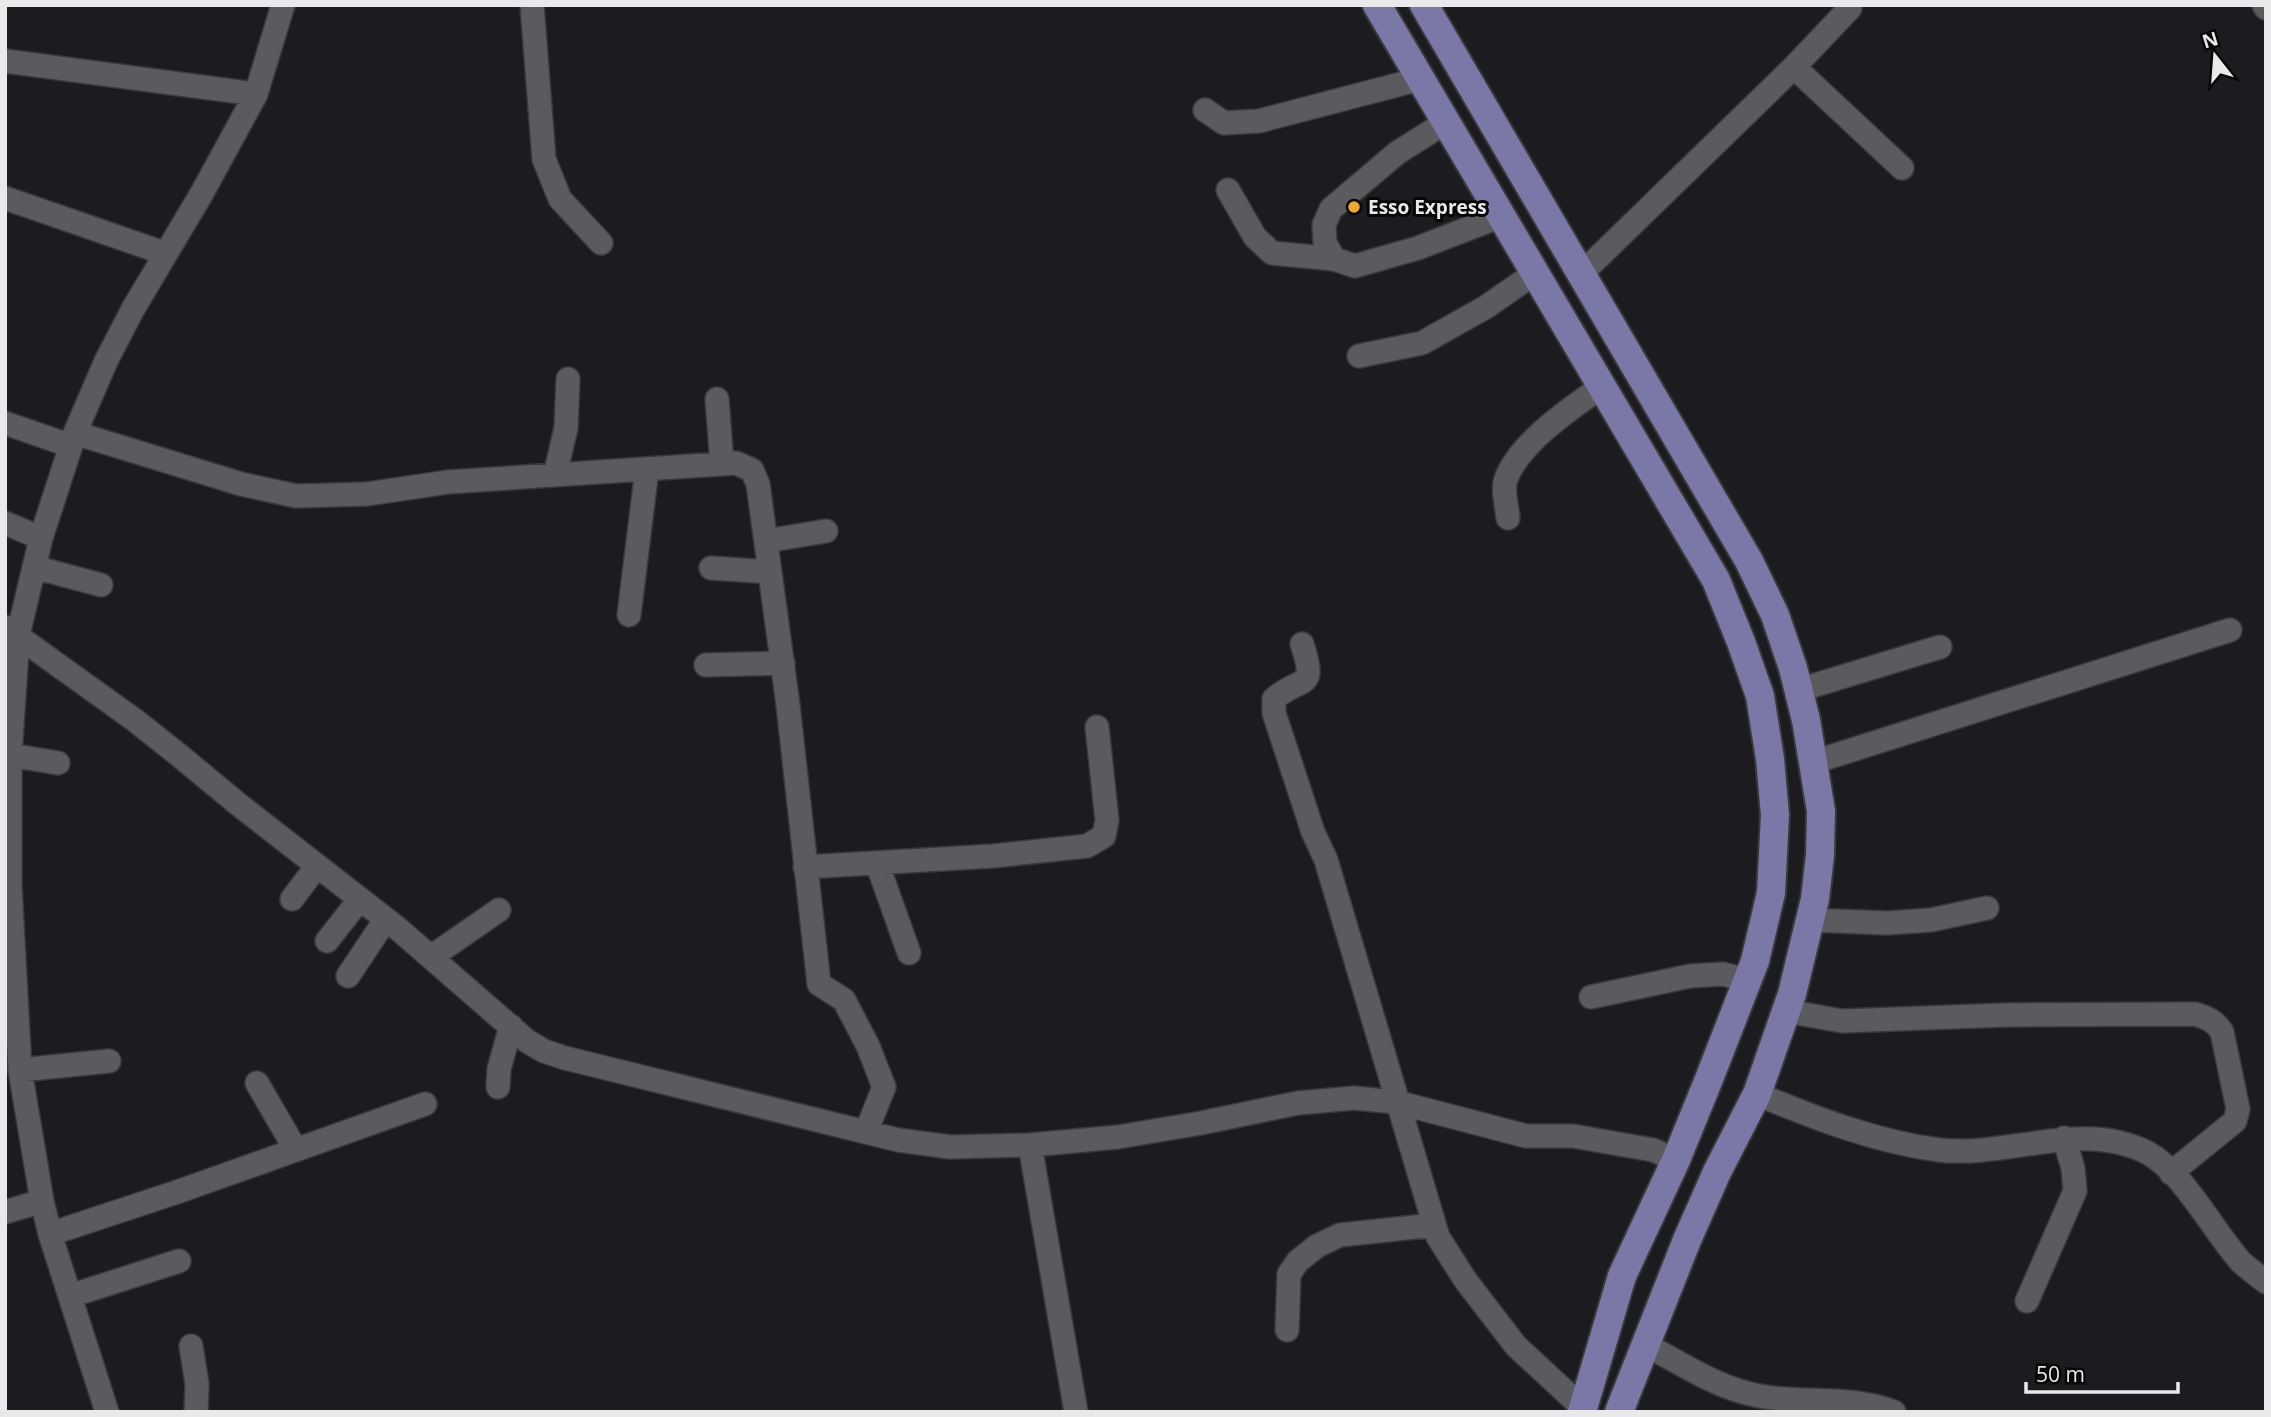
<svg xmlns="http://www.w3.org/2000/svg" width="2271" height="1417" font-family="'Open Sans',sans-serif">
	<rect width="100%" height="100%" fill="#1c1c20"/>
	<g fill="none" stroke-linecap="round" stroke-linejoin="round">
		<!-- minor casing -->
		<g stroke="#39393c" stroke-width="26">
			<path id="minor" d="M532 5 544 159 560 199 601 243
				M2264 5 2266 8
				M5 61 256 94
				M1794 67 1902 168
				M1205 110 1224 123 1259 121 1420 79
				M1446 122 1397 153 1331 209 1324 225 1325 243 1334 259 1355 266 1418 248 1501 216
				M1228 190 1255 237 1272 253 1334 259
				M5 198 164 253
				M1581 274 1794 67 1850 8
				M1359 356 1422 343 1486 307 1535 273
				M717 399 722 464
				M5 423 71 446
				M75 433 241 484 296 496 367 494 448 482 736 463 752 470 758 484 788 705 819 984 844 1000 868 1046 884 1087 866 1132
				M555 475 566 428 568 379
				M1508 518C1507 507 1502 489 1506 479 1519 443 1571 408 1601 387
				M5 523 41 538
				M766 541 826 531
				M34 567 101 585
				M711 568 770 572
				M629 615 647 469
				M5 627 136 721 180 756 238 804 396 927 527 1041 544 1051 565 1058 898 1140 950 1147 1030 1145 1118 1137 1201 1123 1298 1103 1354 1098 1396 1102 1526 1136H1573L1653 1150 1676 1160
				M1302 644C1318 692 1301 675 1274 699V713L1313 832 1326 860 1438 1237 1466 1281 1516 1346 1583 1408
				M706 665 783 663
				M1799 690 1940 647
				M10 755 58 763
				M1814 762 2230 630
				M877 863 909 953
				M805 867 993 856 1087 846 1104 836 1107 820 1097 727
				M292 899 317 866
				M1810 920 1887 923 1931 920 1987 908
				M327 941 360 899
				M431 957 499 910
				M348 976 386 919
				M1591 997 1690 976 1723 974 1747 980
				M1786 1011 1842 1021 2006 1015 2195 1014C2208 1018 2215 1021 2222 1032L2238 1109 2235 1121 2171 1173
				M20 1070 109 1061
				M257 1083 296 1150
				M498 1087 499 1069 511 1026
				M1757 1094C1815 1118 1876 1142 1939 1150 2009 1158 2081 1119 2148 1153 2183 1172 2214 1232 2241 1262 2249 1269 2258 1276 2266 1282
				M1030 1145 1076 1412
				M5 1212 42 1201
				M50 1234 177 1192 425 1104
				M70 1296 179 1261
				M2027 1301 2075 1191 2073 1168 2064 1138
				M1287 1330 1289 1274 1298 1261 1317 1246 1340 1235 1434 1225
				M1646 1345C1677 1361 1710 1383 1743 1392 1792 1407 1846 1393 1894 1412
				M191 1346 197 1384 196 1412
				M107 1412 50 1234 42 1201 20 1070 10 886V755L18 635 41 538 75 433 106 361 133 309 202 193 256 94 283 5"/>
		</g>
		<!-- major casing -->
		<g stroke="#39393c" stroke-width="32">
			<path id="major" d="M1377 5 1716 580 1741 642 1760 696 1770 759 1775 815 1771 893 1755 961 1709 1079 1676 1160 1622 1276 1582 1412
				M1424 5 1749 561 1775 615 1793 668 1806 720 1821 811 1820 855 1815 899 1792 994 1757 1094 1717 1172 1687 1240 1619 1412"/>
		</g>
		<!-- minor -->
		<use href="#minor" stroke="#5a5a5f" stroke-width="23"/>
		<!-- major -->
		<use href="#major" stroke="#7a78a7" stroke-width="28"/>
	</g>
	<!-- markers -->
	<circle fill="#eca93a" stroke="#070708" stroke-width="2.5" cx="1354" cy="207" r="7"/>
	<g text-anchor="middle" stroke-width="6" stroke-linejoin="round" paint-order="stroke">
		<!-- poi labels -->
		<g font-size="19" font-weight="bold" fill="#e9e9ec" stroke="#070708" text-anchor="start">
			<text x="1368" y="214">Esso Express</text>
		</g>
	</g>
	<!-- border -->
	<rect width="2271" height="1417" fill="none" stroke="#e9e9ec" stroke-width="14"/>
	<!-- north arrow -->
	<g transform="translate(2215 56) rotate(343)" stroke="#070708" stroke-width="5" paint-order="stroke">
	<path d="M0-5L12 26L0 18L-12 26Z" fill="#e9e9ec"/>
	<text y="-10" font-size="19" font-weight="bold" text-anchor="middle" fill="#e9e9ec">N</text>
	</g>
	<!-- scale -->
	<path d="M2026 1382v10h152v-10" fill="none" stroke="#e9e9ec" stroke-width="3.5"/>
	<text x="2036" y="1382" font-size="21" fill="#e9e9ec" stroke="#070708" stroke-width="5" paint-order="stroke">50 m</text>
</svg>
